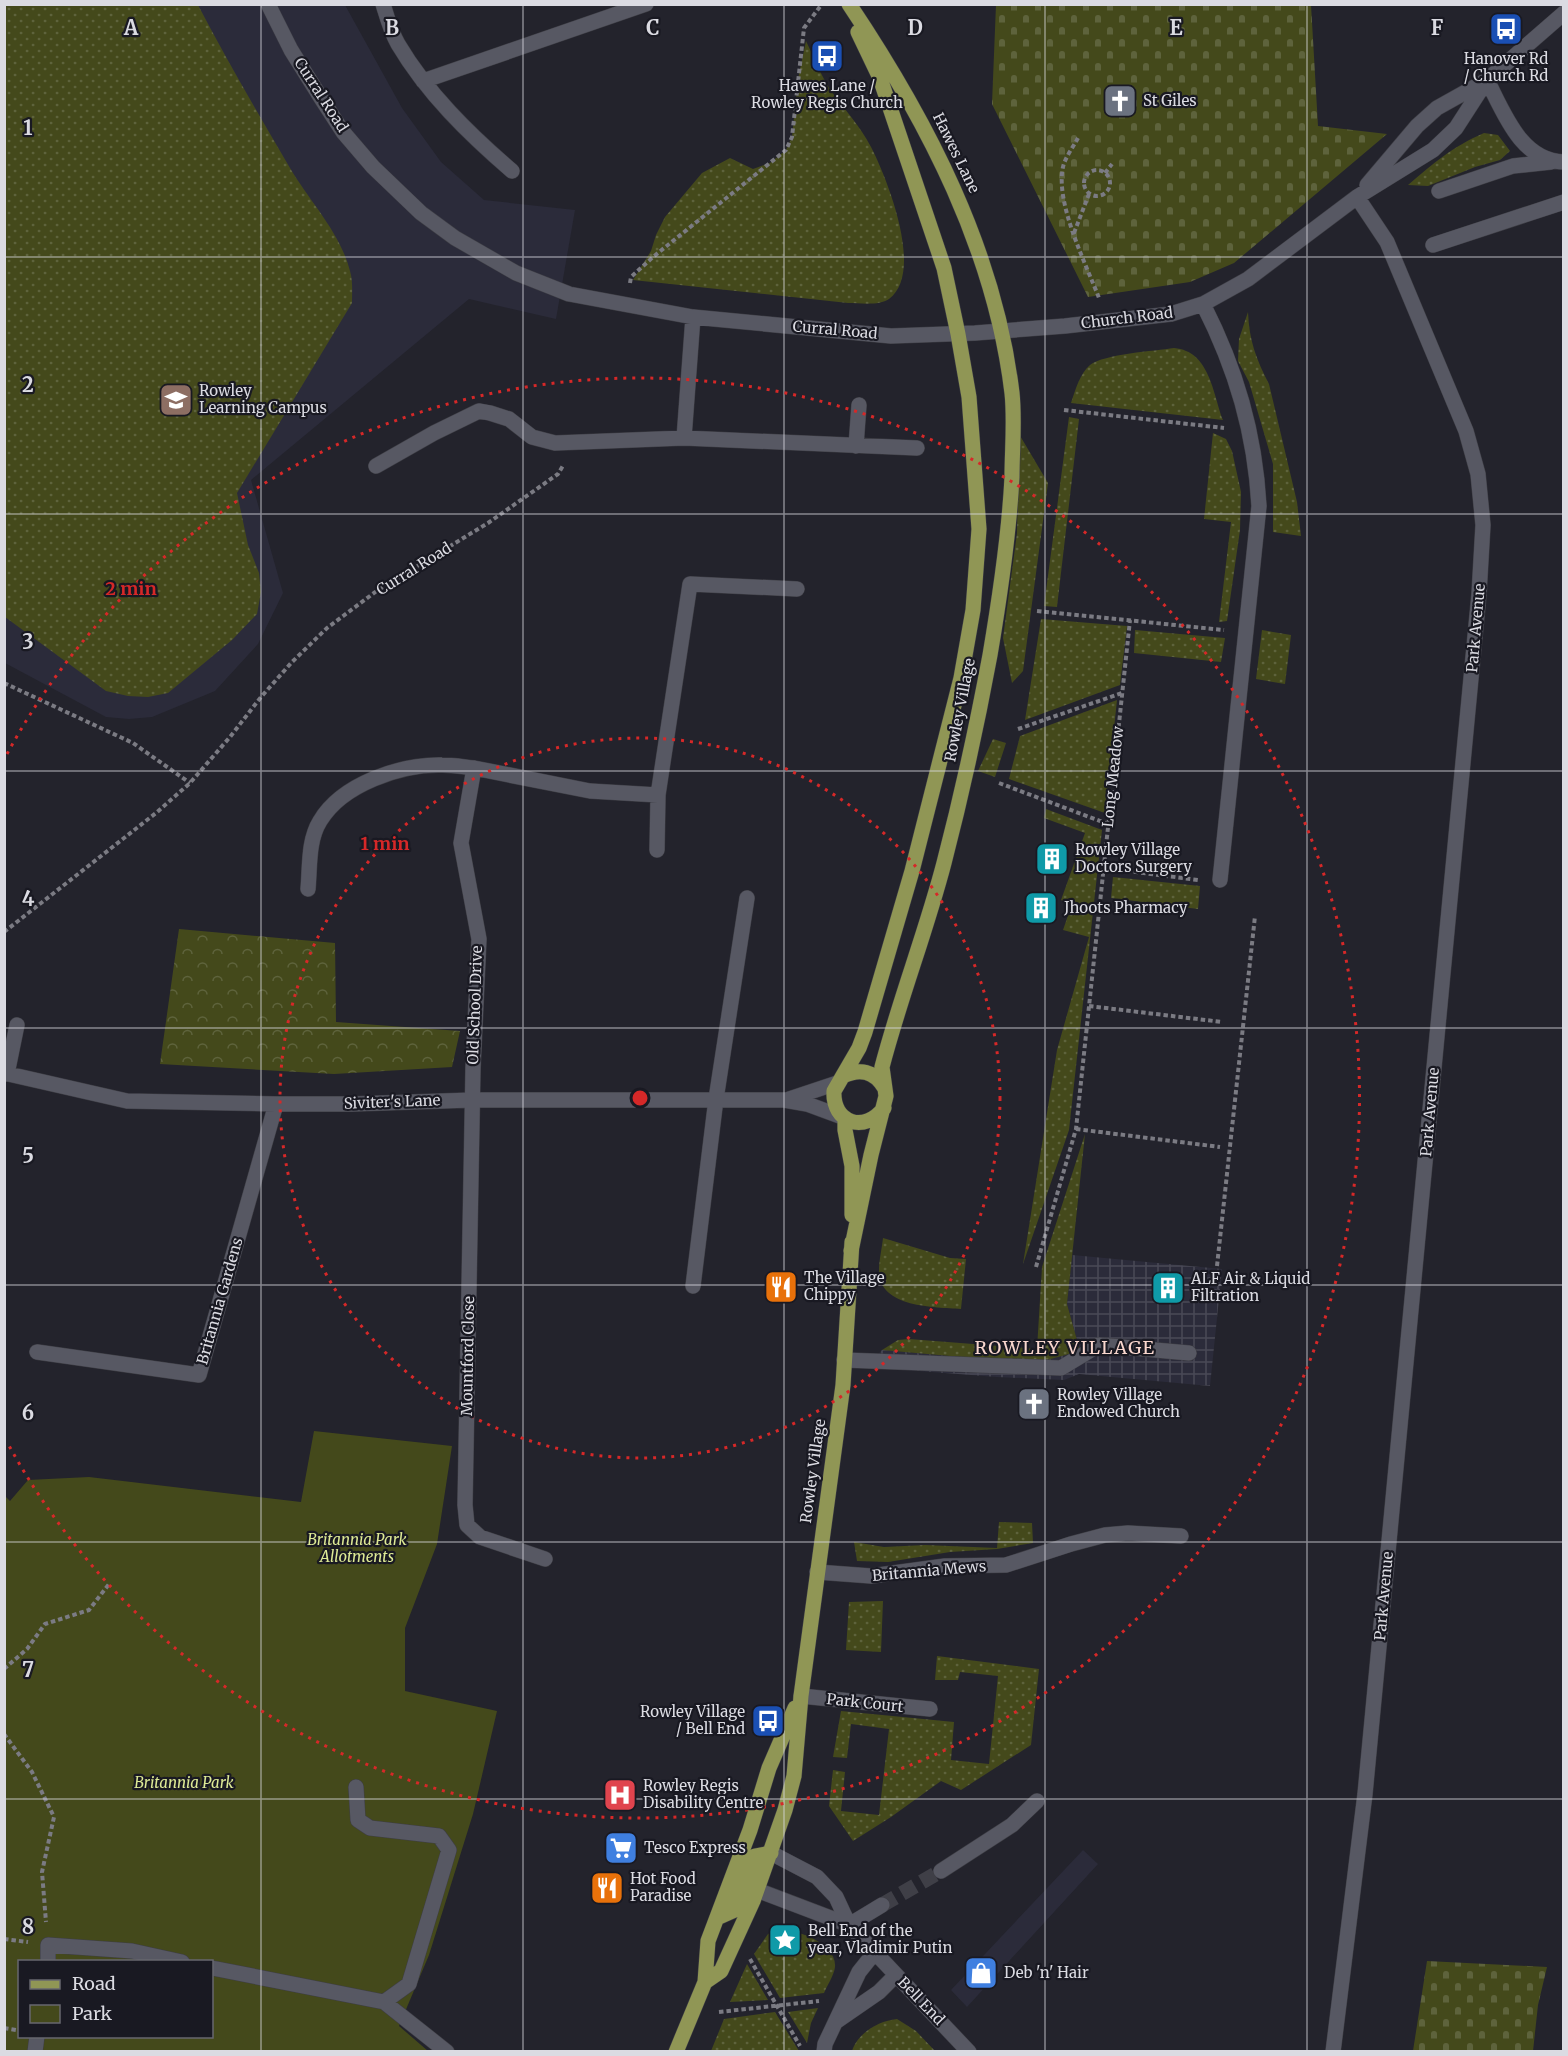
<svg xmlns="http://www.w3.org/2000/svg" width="1568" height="2056" font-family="Merriweather,serif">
	<defs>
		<pattern id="industrial-grid" width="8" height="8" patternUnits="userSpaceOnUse" patternTransform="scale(1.5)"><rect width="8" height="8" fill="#2b2b3a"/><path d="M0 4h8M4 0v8" fill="none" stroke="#494956"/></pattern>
		<pattern id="grass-dots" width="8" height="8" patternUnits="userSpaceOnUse" patternTransform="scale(1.5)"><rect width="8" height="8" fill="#44491b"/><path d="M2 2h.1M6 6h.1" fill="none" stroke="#5e633c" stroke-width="1.8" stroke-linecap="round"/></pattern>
		<pattern id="forest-crowns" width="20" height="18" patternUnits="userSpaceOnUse" patternTransform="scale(1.5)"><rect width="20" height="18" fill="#44491b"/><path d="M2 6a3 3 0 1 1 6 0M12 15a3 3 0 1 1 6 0" fill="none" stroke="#5e633c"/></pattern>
		<pattern id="cemetery-stones" width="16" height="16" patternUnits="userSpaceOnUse" patternTransform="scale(1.5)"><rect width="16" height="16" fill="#44491b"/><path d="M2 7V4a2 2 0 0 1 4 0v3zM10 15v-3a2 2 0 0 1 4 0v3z" fill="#5e633c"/></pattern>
	</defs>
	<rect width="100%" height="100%" fill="#23232c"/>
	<!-- built -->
	<path fill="#2b2b3a" d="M4 5H345L402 108 441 162 484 200 575 210 556 319 469 299 251 480 283 593 258 644 215 691 152 717 129 719 106 717 5 663Z
		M1083 1850 1098 1864 967 2007 951 1990Z"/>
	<!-- industrial -->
	<path fill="url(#industrial-grid)" d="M1072 1255 1222 1269 1210 1386 1079 1374 1064 1380 997 1377 867 1367 882 1350 1018 1362 1080 1351 1067 1304Z"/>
	<!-- grass -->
	<path fill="url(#grass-dots)" d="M5 4 198 5C227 60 258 114 290 168 310 202 340 232 350 271 353 281 352 292 352 303L237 493 248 545 259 573 261 592 257 614 232 640 168 693 148 697 128 696 106 691 5 617Z
		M806 41C814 57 821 76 831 91 845 110 860 126 871 147 887 178 925 273 889 299 879 306 860 303 848 303L633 280 651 251 656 235 665 217 702 173 730 158 753 169 770 163 786 150 792 137 798 79Z
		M1484 133 1498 135 1510 151 1500 160 1475 167 1428 186 1408 185C1434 163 1452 147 1484 133Z
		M1248 312C1249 340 1256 359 1269 384L1297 502 1301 536 1273 532V464L1249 382 1238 361 1239 339Z
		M1174 348C1210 351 1213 394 1223 420L1071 403C1075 391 1080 373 1090 365 1104 354 1155 351 1174 348Z
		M1069 417 1079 419 1057 607 1044 606Z
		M1213 433 1226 439 1232 451 1241 492 1240 530 1227 621 1219 622 1231 522 1204 519Z
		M1019 434 1048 483 1023 671 1012 683 1003 638 1017 533Z
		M1041 619 1127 626 1120 685 1025 720Z
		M1135 630 1225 638 1221 662 1134 653Z
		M1262 630 1291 635 1285 684 1256 679Z
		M1117 700 1105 813 1009 779 1020 736Z
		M993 739 1006 743 995 777 978 771Z
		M1046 809 1102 830 1069 1130 1023 1264 1057 1050 1089 937 1063 930 1072 904 1061 900 1085 833 1044 818Z
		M1113 877 1200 886 1198 909 1111 898Z
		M1085 1134 1067 1304 1080 1351 1047 1360 1018 1362 882 1350 898 1340 909 1339 1037 1349 1042 1267Z
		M883 1238 950 1258 966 1259 961 1309C935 1307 879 1308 879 1271 879 1260 882 1248 883 1238Z
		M999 1522 1032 1523 1033 1543 997 1549 950 1552 888 1562 857 1561 854 1542 884 1547 925 1545 997 1548Z
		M883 1601 881 1652 846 1650 849 1602Z
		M937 1656 1039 1669 1031 1745 961 1790 941 1781 891 1817 853 1841 829 1806 833 1770 845 1772 841 1811 879 1815 889 1729 851 1724 847 1758 833 1757 841 1711 954 1722 951 1760 989 1764 998 1676 960 1672 958 1680H935Z
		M777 1929C796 1929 837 1943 835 1967 834 1975 827 1986 824 1993L780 1998 754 1954 768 1934Z
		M747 1964 768 2000 730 2002Z
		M818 2008 811 2023 807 2043 788 2012Z
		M775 2012 799 2051H711L724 2019Z
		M897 2019 916 2031 935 2051H852C858 2033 878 2021 897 2019Z"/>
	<!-- forest -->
	<path fill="url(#forest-crowns)" d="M179 929 335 943 336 1022 460 1031 452 1067 334 1074 160 1064Z"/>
	<!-- cemetery -->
	<path fill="url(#cemetery-stones)" d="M996 5H1311L1318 126 1387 134 1234 263 1190 282 1088 297 992 104Z
		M1427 1961 1547 1967 1538 2005 1533 2051H1413Z"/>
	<!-- green -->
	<path fill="#44491b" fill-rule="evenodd" d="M314 1431 452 1446 437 1544 405 1628V1691L497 1711 473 1814 429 1955 399 2026 428 2051H5L4 1495 10 1501 28 1480 89 1477 301 1502ZM20 1962H212V2036H20Z"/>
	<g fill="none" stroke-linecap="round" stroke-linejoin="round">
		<!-- minor-tunnel -->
		<path stroke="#3f3f47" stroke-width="15" stroke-dasharray="15 8" stroke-linecap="butt" d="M882 1905 941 1871"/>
		<!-- minor casing -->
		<g stroke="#3e3e45" stroke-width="16">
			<path id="minor" d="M268 4 291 50 321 98 343 132 373 167 421 213 455 238 516 273 569 294 693 317 891 336 975 333 1065 326 1171 314 1203 304 1248 279 1357 197 1433 150 1456 128 1487 80
				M383 4C387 17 391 32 398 44 427 93 469 134 512 171
				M1487 80C1504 113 1521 161 1564 162
				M423 81 646 4
				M1367 185 1417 126 1437 108 1487 80 1564 13
				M1439 191 1513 166 1551 162
				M1433 245 1564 202
				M1203 304C1236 369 1255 433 1259 506L1220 880
				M684 438 693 317
				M856 446 859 405
				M376 466 434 433 479 411 490 413 509 419 532 437 555 443 684 438 917 448
				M657 850 658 795
				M308 889C310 867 308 840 320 821 342 784 401 764 442 765 453 765 464 767 474 768
				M4 1073 127 1101 276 1104H352L472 1100H784L807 1104 845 1118
				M7 1074 17 1025
				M789 1099 837 1083
				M693 1286 716 1099 747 898
				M37 1352 199 1375 276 1104
				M844 1360 1061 1368 1099 1345 1189 1353
				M545 1559 480 1537 467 1525 465 1505 473 1068 479 939 461 843 474 768 590 791 658 795 690 584 797 589
				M817 1572 871 1576 945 1566 1006 1565 1071 1544 1105 1535 1128 1533 1181 1536
				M801 1696 930 1709
				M356 1787 358 1820 370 1828 439 1836 449 1850 409 1984 384 2002
				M771 1853 817 1877 836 1897 849 1925 969 2052
				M941 1871 1012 1825 1037 1801
				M757 1890 849 1925
				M849 1925 882 1905
				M48 1962V1945L132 1951 182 1962
				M212 1968 384 2002 447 2052
				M837 2021 879 1992 896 1975
				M35 2052 37 2036
				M824 2052 825 2044 859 1972 875 1952
				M1333 2052 1365 1794 1479 594 1483 525 1478 474 1466 431 1387 242 1357 197"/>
		</g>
		<!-- major casing -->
		<g stroke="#3e3e45" stroke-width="16">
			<path id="major" d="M849 4C928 122 995 251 1012 393 1015 421 1012 450 1012 477 1009 537 1000 596 990 655 977 725 962 794 944 863 926 932 900 998 882 1067L886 1096 871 1155 851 1251
				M858 32 880 78 944 268 958 334 969 397 979 529 973 610 961 678 912 871 865 1032 859 1048 834 1091C832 1123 865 1134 884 1108
				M843 1076C860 1068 874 1071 884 1087
				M845 1118V1130L852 1166V1215
				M717 1918 735 1910 755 1856 771 1853
				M705 1982 721 1971 753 1901 785 1810 794 1776 801 1696 843 1385 852 1242
				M676 2052 705 1982 708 1941 750 1830 769 1768 795 1708"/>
		</g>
		<!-- path -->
		<path stroke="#7b7b83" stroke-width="4" stroke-dasharray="4.5 3" stroke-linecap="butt" d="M1078 138C1073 147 1065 158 1063 167 1055 203 1086 264 1099 298
			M1084 183a13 13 0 1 1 26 0a13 13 0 1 1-26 0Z
			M1105 173 1112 164
			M1074 233 1089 194
			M630 283 631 277 653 257 786 150 792 137 804 28 822 4
			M1064 410 1224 428
			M1037 611 1224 630
			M4 683 133 743 190 783
			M1018 729 1122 693
			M999 783 1108 824
			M1104 868 1198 880
			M4 932 156 813 190 783 230 737 261 697 292 662 327 628 378 590 488 523 558 474 564 464
			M1089 1006 1222 1022
			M1076 1129 1220 1147
			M1217 1266 1255 916
			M1036 1267 1076 1129 1130 620
			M4 1669 27 1649 45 1624 89 1610 109 1584
			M4 1734 32 1772 54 1817 42 1872 46 1922
			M4 1939 28 1942
			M750 1959 800 2046
			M719 2012 819 2001
			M4 2028 16 2030"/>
		<!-- minor -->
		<use href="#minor" stroke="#575863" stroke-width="15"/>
		<!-- major -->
		<use href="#major" stroke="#909655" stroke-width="15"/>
	</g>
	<!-- grid -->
	<path fill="none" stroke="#dbdbe2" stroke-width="1.5" stroke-opacity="0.55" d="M261 4V2052M523 4V2052M784 4V2052M1045 4V2052M1307 4V2052M4 257H1564M4 514H1564M4 771H1564M4 1028H1564M4 1285H1564M4 1542H1564M4 1799H1564"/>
	<!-- distance rings -->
	<g fill="none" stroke="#d62828" stroke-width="3" stroke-dasharray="3 6">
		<circle cx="640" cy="1098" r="360"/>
		<path d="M7 754A720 720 0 1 1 7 1442"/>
	</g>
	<!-- icons -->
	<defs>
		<g id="bus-square" transform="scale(1.725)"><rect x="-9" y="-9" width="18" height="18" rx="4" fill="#1a4fb4" stroke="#191922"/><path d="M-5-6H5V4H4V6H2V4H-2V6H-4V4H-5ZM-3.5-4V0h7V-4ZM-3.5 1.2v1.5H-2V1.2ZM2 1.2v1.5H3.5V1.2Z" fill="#fff"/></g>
		<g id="church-square" transform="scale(1.725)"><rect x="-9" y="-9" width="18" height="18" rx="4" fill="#6b7280" stroke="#191922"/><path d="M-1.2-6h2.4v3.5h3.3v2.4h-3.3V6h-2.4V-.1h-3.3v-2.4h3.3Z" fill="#fff"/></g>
		<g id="school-square" transform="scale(1.725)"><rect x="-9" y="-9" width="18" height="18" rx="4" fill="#8d6e63" stroke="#191922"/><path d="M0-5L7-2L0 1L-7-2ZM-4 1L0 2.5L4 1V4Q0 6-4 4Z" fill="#fff"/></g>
		<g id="building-square" transform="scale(1.725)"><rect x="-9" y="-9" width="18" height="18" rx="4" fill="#0f9aa8" stroke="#191922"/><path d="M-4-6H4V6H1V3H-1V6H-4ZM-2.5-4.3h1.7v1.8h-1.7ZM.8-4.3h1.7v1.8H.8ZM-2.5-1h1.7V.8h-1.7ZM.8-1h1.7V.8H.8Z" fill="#fff"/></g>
		<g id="restaurant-square" transform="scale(1.725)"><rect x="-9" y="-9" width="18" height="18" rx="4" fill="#e8710a" stroke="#191922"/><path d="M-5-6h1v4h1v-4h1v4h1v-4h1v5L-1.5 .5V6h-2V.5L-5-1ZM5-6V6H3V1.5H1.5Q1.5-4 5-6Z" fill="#fff"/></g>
		<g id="hospital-square" transform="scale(1.725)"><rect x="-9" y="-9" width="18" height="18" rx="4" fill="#e0444e" stroke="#191922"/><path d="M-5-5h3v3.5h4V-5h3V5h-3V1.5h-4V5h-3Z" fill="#fff"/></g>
		<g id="supermarket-square" transform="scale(1.725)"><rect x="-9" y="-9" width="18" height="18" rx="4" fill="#3f7fe0" stroke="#191922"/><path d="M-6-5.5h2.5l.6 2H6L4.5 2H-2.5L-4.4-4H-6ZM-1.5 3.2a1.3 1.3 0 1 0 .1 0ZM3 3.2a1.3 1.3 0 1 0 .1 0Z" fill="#fff"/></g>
		<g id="sight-square" transform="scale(1.725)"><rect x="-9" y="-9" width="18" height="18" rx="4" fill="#0f9aa8" stroke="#191922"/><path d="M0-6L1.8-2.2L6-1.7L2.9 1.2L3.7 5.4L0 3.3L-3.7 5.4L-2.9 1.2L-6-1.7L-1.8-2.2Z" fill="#fff"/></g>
		<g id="shop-square" transform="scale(1.725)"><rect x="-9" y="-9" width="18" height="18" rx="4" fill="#3f7fe0" stroke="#191922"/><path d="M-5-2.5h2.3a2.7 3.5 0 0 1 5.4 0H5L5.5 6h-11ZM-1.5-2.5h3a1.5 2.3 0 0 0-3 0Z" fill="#fff"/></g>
	</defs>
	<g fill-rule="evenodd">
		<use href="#bus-square" x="1506" y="29"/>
		<use href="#bus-square" x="827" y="56"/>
		<use href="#church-square" x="1120" y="101"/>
		<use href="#school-square" x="176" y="400"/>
		<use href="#building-square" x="1052" y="859"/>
		<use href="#building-square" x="1041" y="908"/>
		<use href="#restaurant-square" x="781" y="1287"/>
		<use href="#building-square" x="1168" y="1288"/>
		<use href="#church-square" x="1034" y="1404"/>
		<use href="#bus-square" x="768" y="1721"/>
		<use href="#hospital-square" x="620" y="1795"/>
		<use href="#supermarket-square" x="621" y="1848"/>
		<use href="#restaurant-square" x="607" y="1888"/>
		<use href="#sight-square" x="785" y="1940"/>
		<use href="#shop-square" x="981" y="1973"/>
	</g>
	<g text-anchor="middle" stroke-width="4.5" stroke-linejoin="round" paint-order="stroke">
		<!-- poi labels -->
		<g font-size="15" fill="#dbdbe2" stroke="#191922" text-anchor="start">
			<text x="1506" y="64" text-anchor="middle">Hanover Rd<tspan x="1506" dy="17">/ Church Rd</tspan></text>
			<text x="827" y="91" text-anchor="middle">Hawes Lane /<tspan x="827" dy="17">Rowley Regis Church</tspan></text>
			<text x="1143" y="106">St Giles</text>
			<text x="199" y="396">Rowley<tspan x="199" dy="17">Learning Campus</tspan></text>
			<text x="1075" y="855">Rowley Village<tspan x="1075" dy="17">Doctors Surgery</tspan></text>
			<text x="1064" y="913">Jhoots Pharmacy</text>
			<text x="804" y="1283">The Village<tspan x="804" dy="17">Chippy</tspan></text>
			<text x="1191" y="1284">ALF Air &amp; Liquid<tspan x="1191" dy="17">Filtration</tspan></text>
			<text x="1057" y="1400">Rowley Village<tspan x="1057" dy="17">Endowed Church</tspan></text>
			<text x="745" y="1717" text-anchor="end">Rowley Village<tspan x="745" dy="17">/ Bell End</tspan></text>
			<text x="643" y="1791">Rowley Regis<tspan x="643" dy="17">Disability Centre</tspan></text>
			<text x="644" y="1853">Tesco Express</text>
			<text x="630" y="1884">Hot Food<tspan x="630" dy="17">Paradise</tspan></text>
			<text x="808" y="1936">Bell End of the<tspan x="808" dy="17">year, Vladimir Putin</tspan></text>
			<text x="1004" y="1978">Deb 'n' Hair</text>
		</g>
		<!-- street labels -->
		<g font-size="15" fill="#dbdbe2" stroke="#191922">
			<text transform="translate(321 95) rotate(57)" y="5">Curral Road</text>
			<text transform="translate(956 153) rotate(64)" y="5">Hawes Lane</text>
			<text transform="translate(1127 318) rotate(-7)" y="5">Church Road</text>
			<text transform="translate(835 330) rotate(5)" y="5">Curral Road</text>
			<text transform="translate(414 569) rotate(-32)" y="5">Curral Road</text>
			<text transform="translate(1476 628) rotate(-85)" y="5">Park Avenue</text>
			<text transform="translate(960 710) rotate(-79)" y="5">Rowley Village</text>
			<text transform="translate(1113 777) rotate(-84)" y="5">Long Meadow</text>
			<text transform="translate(475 1005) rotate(-88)" y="5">Old School Drive</text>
			<text transform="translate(392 1102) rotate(-2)" y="5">Siviter's Lane</text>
			<text transform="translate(1430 1112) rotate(-85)" y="5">Park Avenue</text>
			<text transform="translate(220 1301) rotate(-74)" y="5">Britannia Gardens</text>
			<text transform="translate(468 1356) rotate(-89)" y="5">Mountford Close</text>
			<text transform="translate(813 1471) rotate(-82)" y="5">Rowley Village</text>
			<text transform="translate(929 1571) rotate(-5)" y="5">Britannia Mews</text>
			<text transform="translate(1384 1596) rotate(-85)" y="5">Park Avenue</text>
			<text transform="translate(865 1703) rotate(6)" y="5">Park Court</text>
			<text transform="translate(921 2001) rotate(46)" y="5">Bell End</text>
		</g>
		<!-- park labels -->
		<g font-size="15" font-style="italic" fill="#deea95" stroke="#191922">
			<text x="357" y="1545">Britannia Park<tspan x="357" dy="17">Allotments</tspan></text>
			<text x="184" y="1788">Britannia Park</text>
		</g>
		<!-- quarter labels -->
		<g font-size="18" letter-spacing="1.5" fill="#f9d7ce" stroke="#191922">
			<text x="1065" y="1354">ROWLEY VILLAGE</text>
		</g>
	</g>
	<g font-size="20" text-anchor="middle" font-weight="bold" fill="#dbdbe2" stroke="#191922" stroke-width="4.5" stroke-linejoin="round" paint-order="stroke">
		<text x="131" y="35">A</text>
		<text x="392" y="35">B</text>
		<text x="653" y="35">C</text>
		<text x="915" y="35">D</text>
		<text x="1176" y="35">E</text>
		<text x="1437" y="35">F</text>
		<text x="28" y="135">1</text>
		<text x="28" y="392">2</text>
		<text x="28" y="649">3</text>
		<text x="28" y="906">4</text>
		<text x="28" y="1163">5</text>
		<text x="28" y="1420">6</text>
		<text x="28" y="1677">7</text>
		<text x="28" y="1934">8</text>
	</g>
	<circle cx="640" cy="1098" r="9" fill="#d62828" stroke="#191922" stroke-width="3"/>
	<g font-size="18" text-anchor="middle" font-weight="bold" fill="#d62828" stroke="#191922" stroke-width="4.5" stroke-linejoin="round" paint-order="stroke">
		<text x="131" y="595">2 min</text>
		<text x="385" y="850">1 min</text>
	</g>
	<!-- border -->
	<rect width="1568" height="2056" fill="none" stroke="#dbdbe2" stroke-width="12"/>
	<!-- legend -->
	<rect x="18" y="1960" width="195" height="78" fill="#191922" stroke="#67676f" stroke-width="1.5"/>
	<rect x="30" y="1980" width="30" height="9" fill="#909655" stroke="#67676f" stroke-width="1.5"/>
	<text x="72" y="1990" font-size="18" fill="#dbdbe2">Road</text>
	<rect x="30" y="2005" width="30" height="18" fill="#44491b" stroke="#67676f" stroke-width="1.5"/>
	<text x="72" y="2020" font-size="18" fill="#dbdbe2">Park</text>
</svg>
